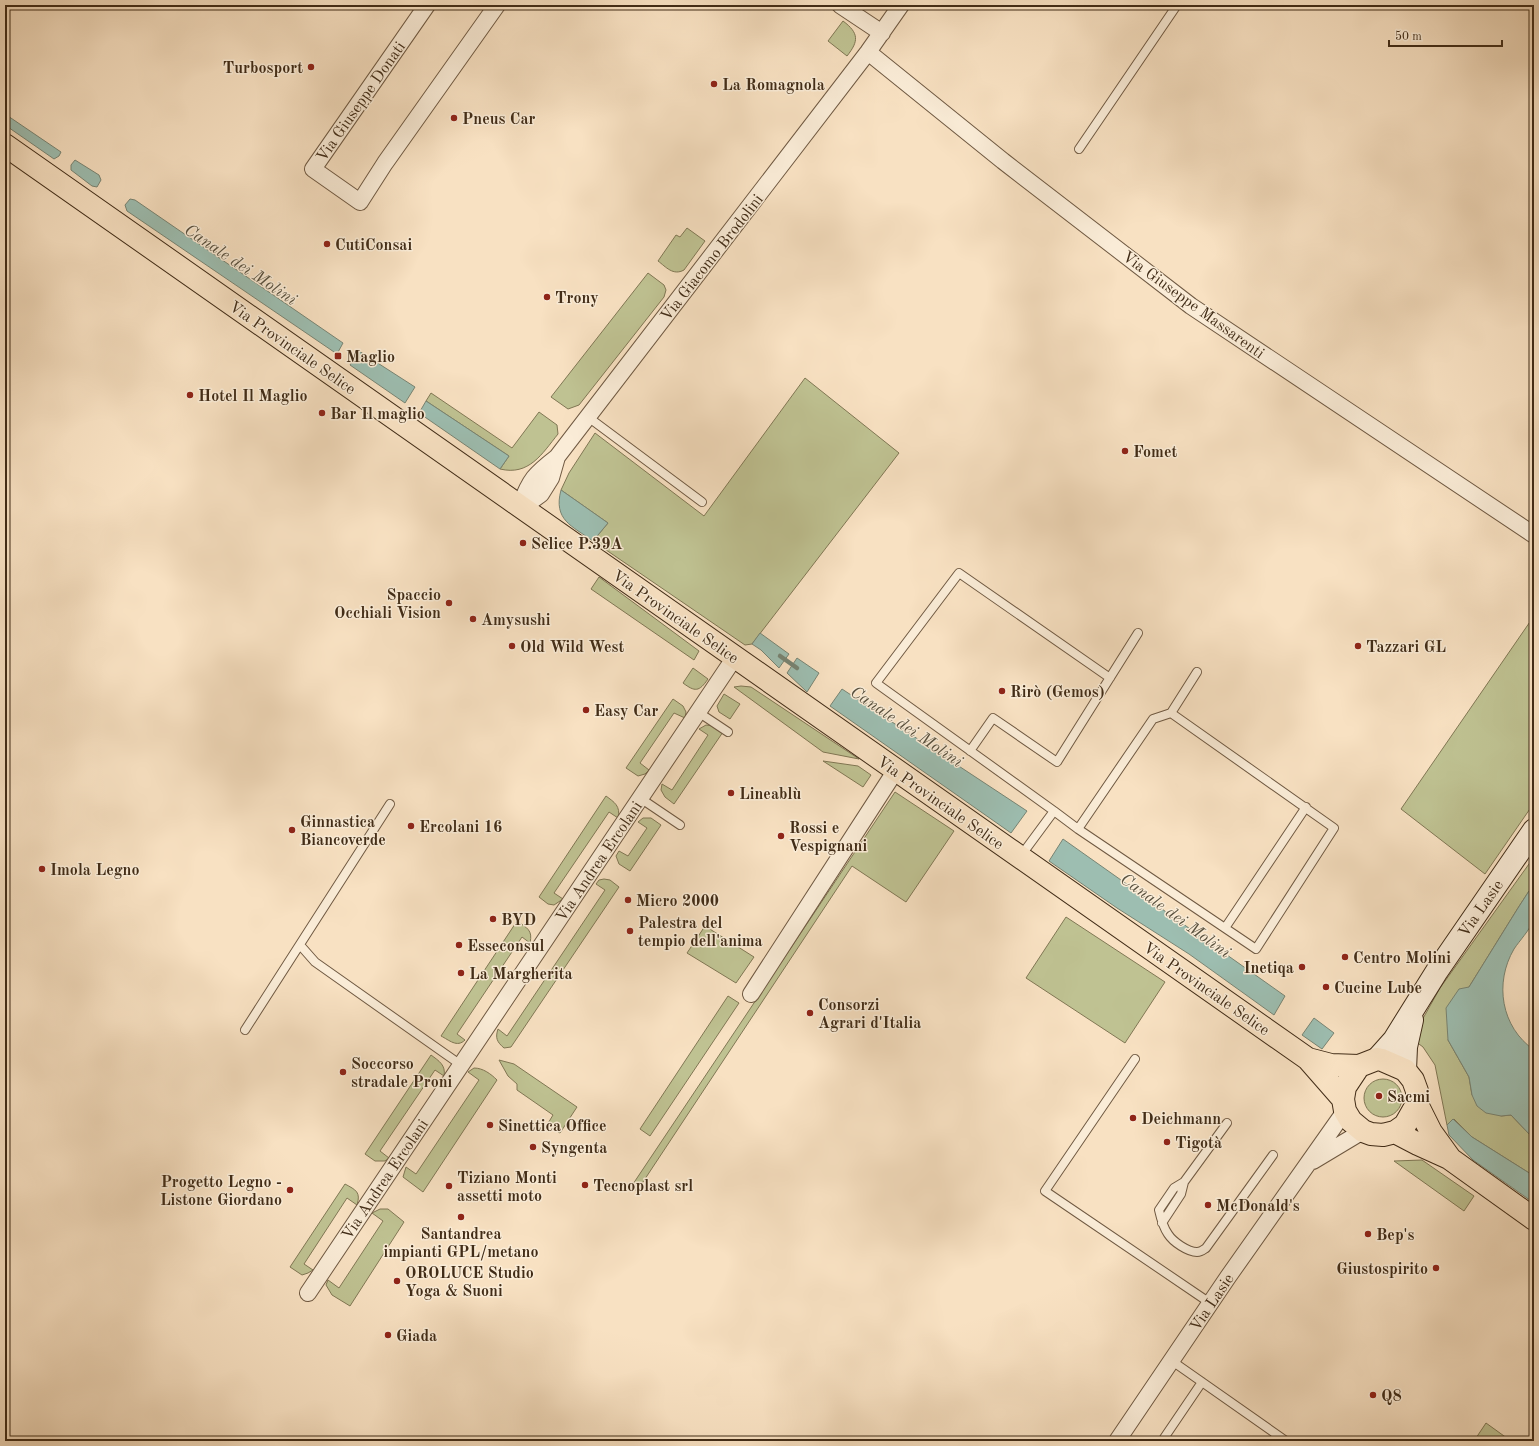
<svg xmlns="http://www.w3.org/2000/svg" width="1539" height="1446" font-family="'Old Standard TT',serif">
	<rect width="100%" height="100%" fill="#f8e1c2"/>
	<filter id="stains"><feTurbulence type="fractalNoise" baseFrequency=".005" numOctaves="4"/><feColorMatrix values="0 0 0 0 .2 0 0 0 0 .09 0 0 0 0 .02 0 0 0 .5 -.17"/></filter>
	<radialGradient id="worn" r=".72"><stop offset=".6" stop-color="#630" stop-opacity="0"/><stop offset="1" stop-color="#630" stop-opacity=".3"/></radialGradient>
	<!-- green -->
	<path fill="#bfc292" stroke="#807754" d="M843 21C859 33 859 41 847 56L828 41Z
		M687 228 705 241 684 270C673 276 666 267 658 261L676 235 680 237Z
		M648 273 664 285 666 290 664 297 579 405 568 409 551 397Z
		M805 378 899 453 752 644 745 645 593 541 608 523 561 490 569 473 595 433 704 516Z
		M431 393 512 448 539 412 557 425 558 434C542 454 529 476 500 469L509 456 426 401Z
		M599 577 699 651 694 660 591 589Z
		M1534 616V803L1485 874 1401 809Z
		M693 668 708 679C699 692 695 692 683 683Z
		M741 686 751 687 859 759 823 752 734 687Z
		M724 694 740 704 730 719 719 712 717 706Z
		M673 699 683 706 686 712 685 718 674 713 640 763 649 770 645 774 638 776 626 768Z
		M706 725 714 726 723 732 674 804 665 797 661 790 662 784 672 790 708 735 699 729Z
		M823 761 858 766 871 775 863 787Z
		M895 792 954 831 906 902 852 866 637 1191 631 1187Z
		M606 796C614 802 621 806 618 818L609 812 554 893 563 899 554 905 548 904 539 897Z
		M643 818H651L661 825 630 871 619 864 616 856 619 851 628 856 647 828 638 822Z
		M1534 857V887L1529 891 1518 908 1469 987 1448 1040 1469 1077 1472 1095 1501 1116 1511 1115 1531 1136 1534 1144V1176L1472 1137 1454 1119 1447 1125 1435 1065 1423 1047 1415 1041 1421 1022 1440 988Z
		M604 879 610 880 619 887 511 1047 504 1048C497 1042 495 1038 498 1029L507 1036 605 890 596 884 599 880Z
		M1066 917 1165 982 1125 1043 1026 978Z
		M517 921C527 928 533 930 530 943L522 937 457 1034 465 1040C457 1048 449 1040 441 1036Z
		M705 926 754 957 736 983 687 953Z
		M728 996 739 1003 650 1136 640 1129Z
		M431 1055C439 1061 446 1065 444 1076L435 1070 380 1151 389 1158 385 1161H375L365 1154Z
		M499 1060 514 1064 577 1107 560 1133 547 1125 553 1115 517 1090V1084L508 1076Z
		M474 1068C483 1068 491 1074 497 1080L423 1192 403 1177 406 1167 416 1174 479 1080 468 1072Z
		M1364 1098a19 19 0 1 1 38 0a19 19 0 1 1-38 0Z
		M1422 1160 1474 1196 1464 1211 1394 1161Z
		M345 1184C356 1190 361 1192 357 1205L347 1198 304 1264 313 1270 308 1273 302 1275 290 1267Z
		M380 1209H388L404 1222 350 1306 332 1295 326 1285 328 1280 339 1288 383 1221 372 1213Z
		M1486 1423 1511 1441H1474Z"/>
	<!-- water -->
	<path fill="#9dbeb1" stroke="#788473" d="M5 114 61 152 59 156 54 159 5 125Z
		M75 160 99 175 101 180 97 187 92 186 71 170V165Z
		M130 199 135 200 343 343 337 354 127 211 125 205Z
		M359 351 415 387 405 403 350 365Z
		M426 401 509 456 500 469 419 413Z
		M561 490 608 523 593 541C572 526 553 520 561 490Z
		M760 633 789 654 779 668 761 650 752 644Z
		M797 658 819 673 807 692 787 673Z
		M842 689 1027 811 1011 833 830 706Z
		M1063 839 1285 996 1274 1015 1189 954 1117 908 1049 861Z
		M1534 887C1534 896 1536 914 1533 921 1529 931 1520 940 1514 949 1494 983 1501 1027 1534 1050V1144L1531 1136 1511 1115 1501 1116 1486 1113 1477 1106 1472 1095 1469 1077 1448 1040 1446 1008 1459 989 1469 987 1518 908 1529 891Z
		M1314 1018 1334 1033 1322 1049 1302 1035Z
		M1453 1119 1472 1137 1534 1176V1203L1473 1160 1449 1135 1447 1125Z"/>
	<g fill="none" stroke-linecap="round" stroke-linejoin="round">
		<!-- stream -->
		<path stroke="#788473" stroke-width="4.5" d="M780 656 797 668"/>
		<!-- lane casing -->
		<g stroke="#6f5942" stroke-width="10">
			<path id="lane" d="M1079 149 1177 5
				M588 417 702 502
				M698 712 728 732
				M1171 713 1153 719 1078 829 1256 949 1334 828 1171 713 1197 672
				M970 751 993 718 1057 762 1138 633
				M640 798 680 825
				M1054 811 876 683 959 573 1110 678
				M1020 857 1054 811 1078 829
				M1225 928 1306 807
				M300 945 315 962 461 1065
				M245 1030 390 804
				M1135 1059 1045 1191 1210 1303
				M1227 1123 1184 1182 1174 1188 1159 1210C1161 1219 1163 1227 1168 1234 1173 1242 1188 1252 1197 1252 1201 1252 1203 1250 1206 1248L1273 1155
				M1162 1223 1181 1194 1184 1182
				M1172 1361 1286 1441
				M1162 1441 1202 1382"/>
		</g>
		<!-- street casing -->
		<g stroke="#6f5942" stroke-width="18">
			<path id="street" d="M427 5 313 169 360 202 385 163 497 5
				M840 5 882 33
				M868 52 1003 161 1191 306 1534 535
				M520 506C530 479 535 474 557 457L868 52 901 5
				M522 508 541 494 551 478 557 457
				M751 994 896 770
				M1313 1161 1363 1131
				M308 1293 735 657
				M1117 1441 1228 1277 1345 1111"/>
		</g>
		<!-- secondary casing -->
		<g stroke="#412c17" stroke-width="24">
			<path id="secondary" d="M1377 1059 1394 1040 1437 971 1534 830
				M1405 1070 1406 1047 1412 1020"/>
		</g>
		<!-- primary casing -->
		<g stroke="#412c17" stroke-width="24">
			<path id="primary" d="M5 145 1308 1059 1343 1099
				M1308 1059 1331 1065 1359 1066
				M1417 1104 1431 1132 1449 1157
				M1395 1132 1405 1125 1417 1104V1091L1413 1080 1405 1070 1382 1060 1377 1059 1359 1066 1345 1087 1343 1099 1345 1111 1351 1121 1363 1131 1371 1134 1383 1135 1395 1132 1418 1144 1449 1158 1534 1219"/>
		</g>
		<!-- lane -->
		<use href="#lane" stroke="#faecd7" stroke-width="8"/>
		<!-- street -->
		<use href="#street" stroke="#faecd7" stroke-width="16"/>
		<!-- secondary -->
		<use href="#secondary" stroke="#faecd7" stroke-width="22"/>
		<!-- primary -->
		<use href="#primary" stroke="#f8e1c2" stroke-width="22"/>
	</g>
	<!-- markers -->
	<g fill="#8f2418" stroke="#faecd7" stroke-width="1.5">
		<circle cx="311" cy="67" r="4"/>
		<circle cx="714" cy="84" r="4"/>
		<circle cx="454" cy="118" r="4"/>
		<circle cx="327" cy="244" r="4"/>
		<circle cx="547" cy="297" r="4"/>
		<rect x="334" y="352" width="8" height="8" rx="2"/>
		<circle cx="190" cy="395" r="4"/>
		<circle cx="322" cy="413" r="4"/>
		<circle cx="1125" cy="451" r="4"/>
		<circle cx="523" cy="543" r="4"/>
		<circle cx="449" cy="603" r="4"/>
		<circle cx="473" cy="619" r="4"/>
		<circle cx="512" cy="646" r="4"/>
		<circle cx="1358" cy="646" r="4"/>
		<circle cx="1002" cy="691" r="4"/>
		<circle cx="586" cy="710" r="4"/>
		<circle cx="731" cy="793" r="4"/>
		<circle cx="411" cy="826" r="4"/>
		<circle cx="292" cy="830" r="4"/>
		<circle cx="781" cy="836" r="4"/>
		<circle cx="42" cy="869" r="4"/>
		<circle cx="628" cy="900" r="4"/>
		<circle cx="493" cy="919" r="4"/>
		<circle cx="630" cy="931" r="4"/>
		<circle cx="459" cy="945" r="4"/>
		<circle cx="1345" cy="957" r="4"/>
		<circle cx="1302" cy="967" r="4"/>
		<circle cx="461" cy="973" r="4"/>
		<circle cx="1326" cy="987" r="4"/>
		<circle cx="810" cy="1013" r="4"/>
		<circle cx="343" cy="1072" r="4"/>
		<circle cx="1379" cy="1096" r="4"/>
		<circle cx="1133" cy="1118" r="4"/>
		<circle cx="490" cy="1125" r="4"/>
		<circle cx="1167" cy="1142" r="4"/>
		<circle cx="533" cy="1147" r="4"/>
		<circle cx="585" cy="1185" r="4"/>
		<circle cx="449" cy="1186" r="4"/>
		<circle cx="290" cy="1190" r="4"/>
		<circle cx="1208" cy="1205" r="4"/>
		<circle cx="461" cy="1217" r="4"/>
		<circle cx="1368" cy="1234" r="4"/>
		<circle cx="1436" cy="1268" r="4"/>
		<circle cx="397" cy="1281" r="4"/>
		<circle cx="388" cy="1335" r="4"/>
		<circle cx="1373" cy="1395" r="4"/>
	</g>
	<g text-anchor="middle" stroke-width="3" stroke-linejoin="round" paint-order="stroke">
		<!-- poi labels -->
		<g font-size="16" font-weight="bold" fill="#412c17" stroke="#faecd7" text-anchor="start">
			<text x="303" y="73" text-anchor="end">Turbosport</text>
			<text x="722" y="90">La Romagnola</text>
			<text x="462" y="124">Pneus Car</text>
			<text x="335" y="250">CutiConsai</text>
			<text x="555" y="303">Trony</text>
			<text x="346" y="362">Maglio</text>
			<text x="198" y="401">Hotel Il Maglio</text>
			<text x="330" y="419">Bar Il maglio</text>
			<text x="1133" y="457">Fomet</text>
			<text x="531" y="549">Selice P.39A</text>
			<text x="441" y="600" text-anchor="end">Spaccio<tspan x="441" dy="18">Occhiali Vision</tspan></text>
			<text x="481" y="625">Amysushi</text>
			<text x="520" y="652">Old Wild West</text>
			<text x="1366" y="652">Tazzari GL</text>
			<text x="1010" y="697">Rirò (Gemos)</text>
			<text x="594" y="716">Easy Car</text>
			<text x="739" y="799">Lineablù</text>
			<text x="300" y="827">Ginnastica<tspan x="300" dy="18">Biancoverde</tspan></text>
			<text x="419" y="832">Ercolani 16</text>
			<text x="789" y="833">Rossi e<tspan x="789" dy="18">Vespignani</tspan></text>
			<text x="50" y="875">Imola Legno</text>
			<text x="636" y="906">Micro 2000</text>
			<text x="501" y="925">BYD</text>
			<text x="638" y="928">Palestra del<tspan x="638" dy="18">tempio dell'anima</tspan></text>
			<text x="467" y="951">Esseconsul</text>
			<text x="1353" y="963">Centro Molini</text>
			<text x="1294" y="973" text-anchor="end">Inetiqa</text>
			<text x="469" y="979">La Margherita</text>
			<text x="1334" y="993">Cucine Lube</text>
			<text x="818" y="1010">Consorzi<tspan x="818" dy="18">Agrari d'Italia</tspan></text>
			<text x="351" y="1069">Soccorso<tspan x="351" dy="18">stradale Proni</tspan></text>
			<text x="1387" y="1102">Sacmi</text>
			<text x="1141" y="1124">Deichmann</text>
			<text x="498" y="1131">Sinettica Office</text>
			<text x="1175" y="1148">Tigotà</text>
			<text x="541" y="1153">Syngenta</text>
			<text x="457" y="1183">Tiziano Monti<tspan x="457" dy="18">assetti moto</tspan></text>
			<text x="282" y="1187" text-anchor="end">Progetto Legno -<tspan x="282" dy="18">Listone Giordano</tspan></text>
			<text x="593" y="1191">Tecnoplast srl</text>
			<text x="1216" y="1211">McDonald's</text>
			<text x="461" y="1239" text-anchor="middle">Santandrea<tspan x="461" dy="18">impianti GPL/metano</tspan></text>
			<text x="1376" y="1240">Bep's</text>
			<text x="1428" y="1274" text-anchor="end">Giustospirito</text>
			<text x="405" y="1278">OROLUCE Studio<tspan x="405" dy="18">Yoga &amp; Suoni</tspan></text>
			<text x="396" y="1341">Giada</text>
			<text x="1381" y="1401">Q8</text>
		</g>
		<!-- street labels -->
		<g font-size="16" fill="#412c17" stroke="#faecd7">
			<text transform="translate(360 101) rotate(-55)" y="6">Via Giuseppe Donati</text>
			<text transform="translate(711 257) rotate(-52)" y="6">Via Giacomo Brodolini</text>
			<text transform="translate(1194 304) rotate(36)" y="6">Via Giuseppe Massarenti</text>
			<text transform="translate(293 347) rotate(35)" y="6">Via Provinciale Selice</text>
			<text transform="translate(676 616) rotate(35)" y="6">Via Provinciale Selice</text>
			<text transform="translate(941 802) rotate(35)" y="6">Via Provinciale Selice</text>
			<text transform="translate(598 861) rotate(-56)" y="6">Via Andrea Ercolani</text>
			<text transform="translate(1480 908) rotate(-55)" y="6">Via Lasie</text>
			<text transform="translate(1207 988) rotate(35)" y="6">Via Provinciale Selice</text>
			<text transform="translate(384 1179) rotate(-56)" y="6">Via Andrea Ercolani</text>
			<text transform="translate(1211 1302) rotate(-56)" y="6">Via Lasie</text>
		</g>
		<!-- water labels -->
		<g font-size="17" font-style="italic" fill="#58503e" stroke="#faecd7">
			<text transform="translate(241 264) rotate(34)" y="6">Canale dei Molini</text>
			<text transform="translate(907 726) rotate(34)" y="6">Canale dei Molini</text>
			<text transform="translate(1176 915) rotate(36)" y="6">Canale dei Molini</text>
		</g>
	</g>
	<!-- margin -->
	<rect width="1539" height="1446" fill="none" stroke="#f8e1c2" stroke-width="20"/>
	<rect x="6" y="6" width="1527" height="1434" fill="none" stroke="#412c17" stroke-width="2"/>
	<rect x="10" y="10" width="1519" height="1426" fill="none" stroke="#412c17"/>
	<!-- scale -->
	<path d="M1389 40v6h113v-6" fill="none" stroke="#412c17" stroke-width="2"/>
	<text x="1395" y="40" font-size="12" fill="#412c17" stroke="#faecd7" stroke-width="3" paint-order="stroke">50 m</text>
	<rect width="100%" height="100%" filter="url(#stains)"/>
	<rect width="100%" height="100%" fill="url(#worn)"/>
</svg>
